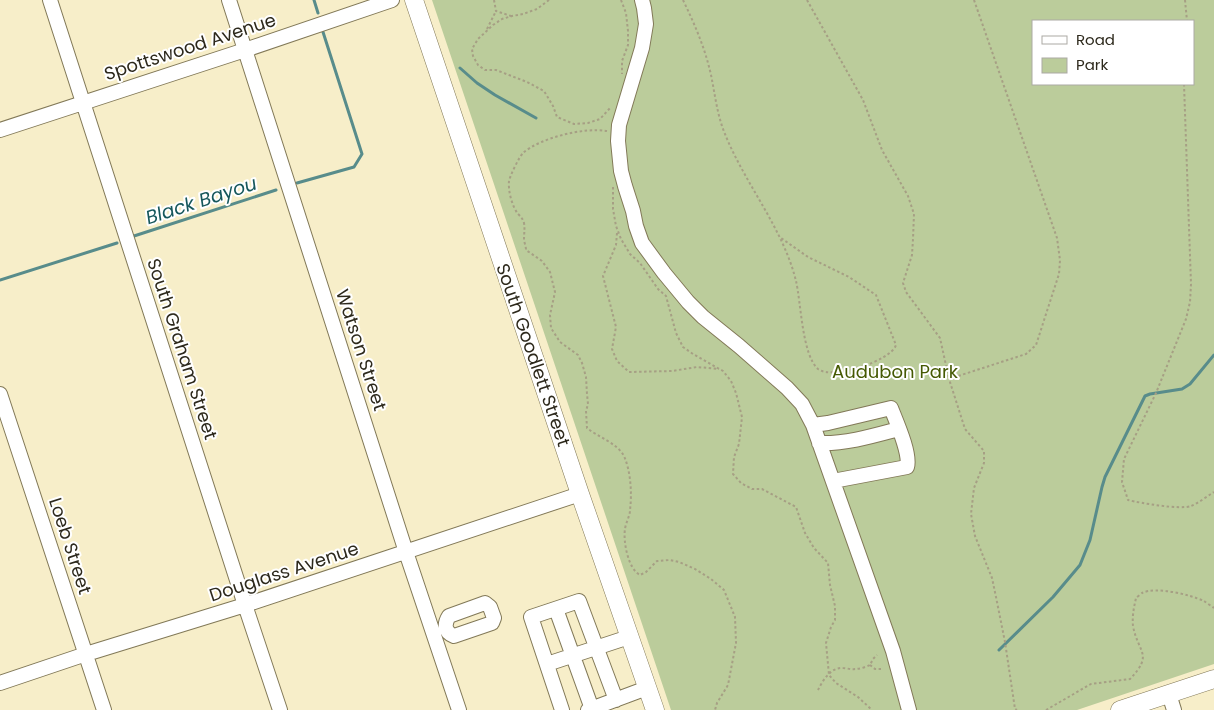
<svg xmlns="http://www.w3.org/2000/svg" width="1214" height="710" font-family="Poppins,sans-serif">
	<rect width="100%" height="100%" fill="#f7eec9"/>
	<!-- green -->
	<path fill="#bbcc9b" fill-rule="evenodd" d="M432 0H1214V664L1077 710H671ZM1033 21H1193V84H1033Z"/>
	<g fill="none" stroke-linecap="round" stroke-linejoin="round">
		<!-- stream -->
		<path stroke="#588c8b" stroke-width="3" d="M314 0 318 13
			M460 68 477 83 495 95 536 118
			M297 183 354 167 362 154 323 32
			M134 236 276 190
			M0 280 117 243
			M999 650 1053 597 1080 565 1090 540 1102 487 1105 477 1145 396 1150 394 1182 389 1190 384 1214 355"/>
		<!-- minor casing -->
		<g stroke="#827958" stroke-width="16">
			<path id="minor" d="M50 0 245 605 280 710
				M229 0 406 552 459 710
				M642 0 644 8 646 24 642 48 619 125 618 141 621 171 625 186 633 211 636 226 642 243 664 273 688 302 703 317 739 346 787 388 802 404 813 425 893 651 909 710
				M0 130 245 50 392 0
				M0 394 104 710
				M813 425 828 423 891 408C896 421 911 454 907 467L833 481
				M819 443C846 444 873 436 899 429
				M485 603 490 607 494 618 492 623 454 636C444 632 444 624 449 616Z
				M556 609 592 709
				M547 664 629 637
				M0 683 86 654 245 605 580 494
				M1169 694 1174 710
				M562 710 531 617 579 601 616 700
				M588 710 647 688"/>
		</g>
		<!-- major casing -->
		<g stroke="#827958" stroke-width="19">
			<path id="major" d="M414 0 580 494 655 710
				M1120 710 1214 679"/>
		</g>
		<!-- path -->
		<path stroke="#a69f84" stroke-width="2" stroke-dasharray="2.5 2.5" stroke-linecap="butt" d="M494 0 496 11 511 16
			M549 0 537 9 523 14 512 16 502 19 493 25 478 39 472 49 473 56 478 65 485 70H496L527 82 544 91 553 106 557 117 574 124 588 123 600 119 611 107
			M621 0 626 13 628 31V45L622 61V74
			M683 0C695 25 705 48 711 75 715 94 717 115 725 134 745 184 783 228 796 281 801 302 802 355 818 369 832 380 891 361 896 345L876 295 849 277 808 257 781 238
			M807 0 863 100 882 150 908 196 914 214 913 239 912 255 903 283 906 292 940 338 949 379
			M974 0 1057 238 1060 260 1059 274 1036 345 1026 354 949 379 965 429 984 451V463L974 488 971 514 975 536 992 578 996 597 1005 642 1015 709 1017 710
			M1185 0 1187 21
			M487 29 496 11
			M1184 84 1191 284 1190 302 1186 319 1156 393 1124 459 1122 482 1128 500C1140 503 1180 510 1191 506 1199 503 1207 496 1214 492
			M607 131C584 127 540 138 523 153 519 157 510 176 509 181 508 191 512 206 518 214 521 217 523 219 524 223 525 229 524 233 524 239 524 242 526 246 526 250L542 261 550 272 555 292 550 315 551 328 560 342 578 355 582 363 586 377 587 394 588 404 586 411 587 428C598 437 617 443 624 456 631 472 632 494 630 510 630 516 626 522 625 529 623 541 628 569 640 575L646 572 657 561 670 560 679 562 695 569 711 579 724 590 735 617 736 643 728 685 717 703 715 710
			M613 187V209L616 226 621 239 630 254 640 263 658 289 666 296 676 333 683 347 693 354 723 371 731 381 736 393 742 417 739 444 734 457 733 474 741 483 752 489H762L796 507 805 533 814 548 828 563 830 585 835 606V620L831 627 826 643 829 675 836 683 858 697 872 710
			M617 233 616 245 603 276 616 327 612 349 617 361 629 372 672 371 697 367 719 369
			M870 665 875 669H881
			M818 690C823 680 831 667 843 668 847 668 851 670 855 669 860 669 866 667 870 665L873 659 877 655
			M1046 710 1091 684 1130 679C1154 654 1138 653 1133 626 1132 616 1134 607 1136 598 1137 597 1141 594 1142 593 1156 586 1191 595 1204 601 1207 603 1211 606 1214 608"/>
		<!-- minor -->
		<use href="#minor" stroke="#fff" stroke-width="14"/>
		<!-- major -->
		<use href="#major" stroke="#fff" stroke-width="18"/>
	</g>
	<g text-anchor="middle" stroke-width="4" stroke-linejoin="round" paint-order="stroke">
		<!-- street labels -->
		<g font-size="18" fill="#2d291c" stroke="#fff">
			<text transform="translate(190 47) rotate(-18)" y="6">Spottswood Avenue</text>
			<text transform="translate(182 349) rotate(72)" y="6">South Graham Street</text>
			<text transform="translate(361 350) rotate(72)" y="6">Watson Street</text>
			<text transform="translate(533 355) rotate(71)" y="6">South Goodlett Street</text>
			<text transform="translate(70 546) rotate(72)" y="6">Loeb Street</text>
			<text transform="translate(284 572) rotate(-18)" y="6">Douglass Avenue</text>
		</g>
		<!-- park labels -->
		<g font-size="18" fill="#455903" stroke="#fff">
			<text x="895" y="378">Audubon Park</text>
		</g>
		<!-- water labels -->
		<g font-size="19" font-style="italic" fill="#16575b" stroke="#fff">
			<text transform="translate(201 200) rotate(-18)" y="7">Black Bayou</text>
		</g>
	</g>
	<!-- legend -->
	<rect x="1032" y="20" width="162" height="65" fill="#ffffff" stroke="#aba9a4"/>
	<rect x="1042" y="36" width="25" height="8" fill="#ffffff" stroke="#aba9a4"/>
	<text x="1076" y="45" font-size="15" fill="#2d291c">Road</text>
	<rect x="1042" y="58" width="25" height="15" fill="#bbcc9b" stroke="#aba9a4"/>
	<text x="1076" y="70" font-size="15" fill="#2d291c">Park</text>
</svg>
